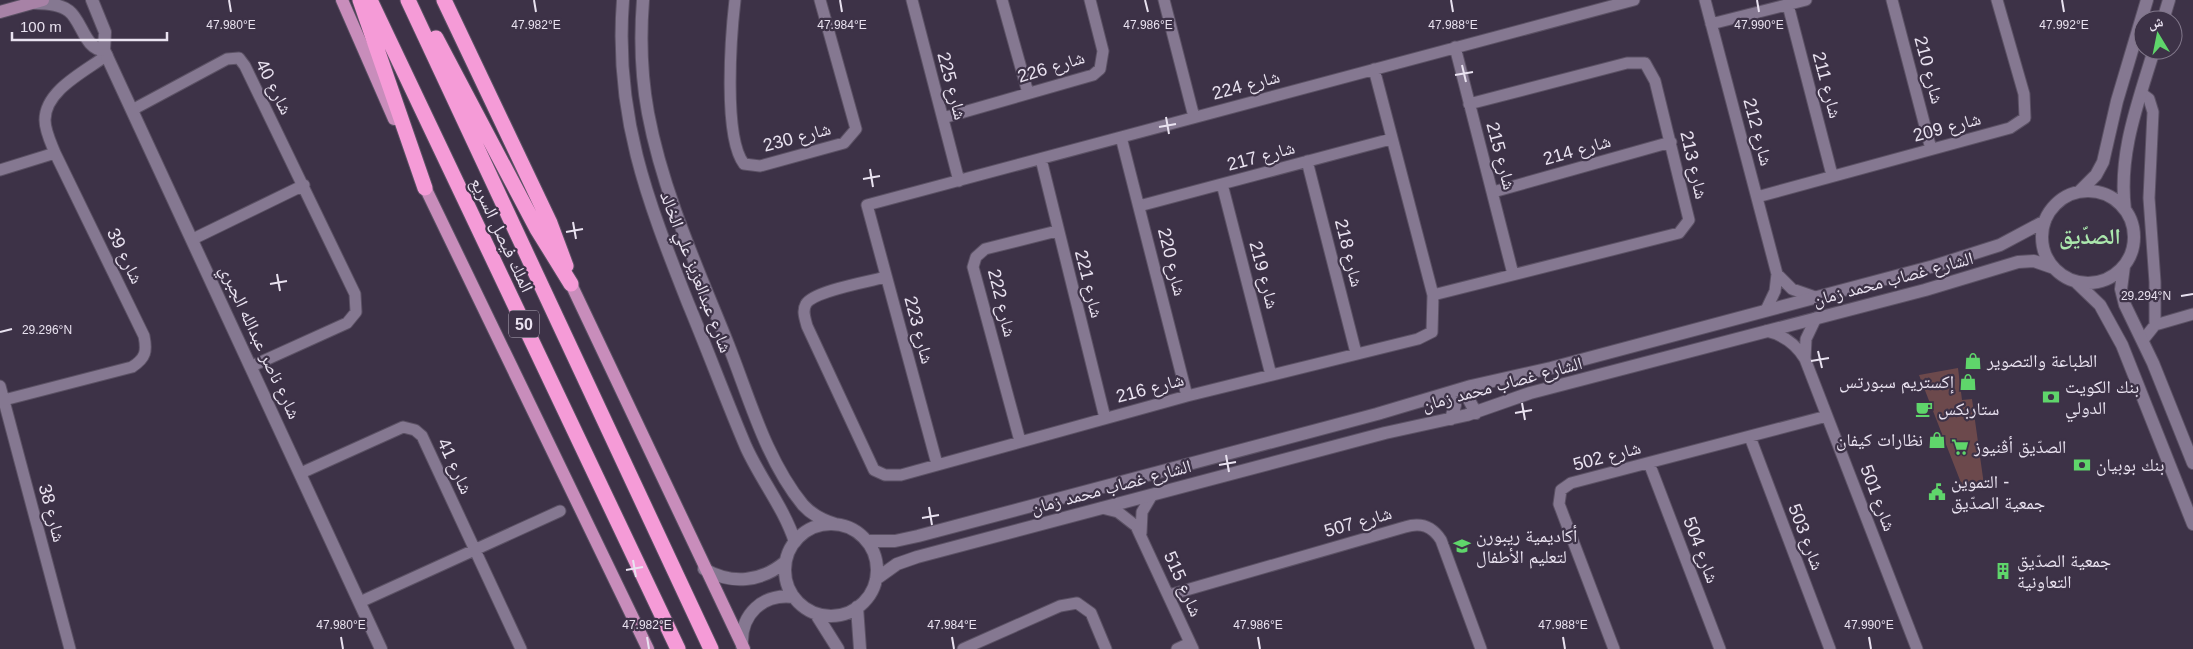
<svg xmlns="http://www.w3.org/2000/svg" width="2193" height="649" font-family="Arial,'Noto Naskh Arabic',sans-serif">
	<rect width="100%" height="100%" fill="#3d3247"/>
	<!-- green -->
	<path fill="#6c494c" d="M1958 368 1962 400 1972 399 1984 485 1963 488 1919 375Z"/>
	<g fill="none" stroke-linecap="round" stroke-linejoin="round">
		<!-- minor casing -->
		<g stroke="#5b5164" stroke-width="13">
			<path id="minor" d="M735 0C731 35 723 137 744 164L760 166 844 143 856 129 820 0
				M912 0 959 181
				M1002 0 1028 93
				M1164 0 1194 117
				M1705 0 1777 274 1775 291 1766 310
				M1892 0 1931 149
				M1788 5 1832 175
				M1711 24 1806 0
				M1455 47 1513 274
				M2141 93 2149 99 2153 112 2149 198 2155 282V325
				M132 110 227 59 239 58 245 66 355 294 356 312 347 323 252 366
				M943 118 1093 75 1100 69 1103 51 1090 0
				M1121 137 1187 396
				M1041 159 1105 418
				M1307 161 1356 353
				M0 170 55 153
				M1222 184 1271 375
				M1493 192 1671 142
				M1757 197 2010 128 2025 118 2024 94 1997 0
				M1139 206 1391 139
				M193 239 304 185
				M1777 274 1792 289 1815 297
				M886 277C871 281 813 291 806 304 802 311 805 318 807 326L874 470 885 475H901L1187 396 1418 339 1432 332 1433 295 1374 69
				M1433 295 1679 233 1689 220 1655 81 1645 63H1627L1469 104
				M1766 331C1784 335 1796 344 1805 359L1917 649
				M2143 340 2155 325 2193 314
				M1805 359 1806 339 1816 318
				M0 386 70 649
				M4 400 132 367C146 358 147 351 144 336L55 153C51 143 45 131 45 120 45 90 86 71 107 55
				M1750 437 1830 649
				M1020 441 973 267 976 257 985 249 1057 231
				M1649 463 1720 649
				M937 464 867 205 1634 0
				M301 473 403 427 415 430 422 436 521 649
				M1102 508 1118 512 1136 526 1193 649
				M1141 533 1142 512 1152 495
				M1169 595 1405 527C1421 522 1432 526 1441 540L1481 649
				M360 602 560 511
				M963 649 1060 606 1077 603 1091 613 1106 649
				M1177 649 1190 643
				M1614 649 1559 504 1561 490 1571 483 1827 416"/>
		</g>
		<!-- tertiary casing -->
		<g stroke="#5b5164" stroke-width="14">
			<path id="tertiary" d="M92 0 105 32 104 50 381 649
				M623 0C614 115 647 199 688 303 708 351 726 400 746 447 761 480 784 508 795 542
				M643 0C640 38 641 75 648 113 663 193 698 269 728 344 749 397 766 460 803 505 812 515 822 520 835 524
				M35 3C46 3 60 4 69 11 82 21 85 50 104 50
				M2163 20 2169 0
				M2042 237a46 46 0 1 1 92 0a46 46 0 1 1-92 0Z
				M2079 192 2096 175 2103 162 2117 101 2147 0
				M2125 210C2118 154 2138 103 2154 50
				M2124 266 2121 289 2125 305 2153 363 2193 463
				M2075 281 2100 305 2122 345 2193 524
				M1471 386 1469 400 1476 413
				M1448 393 1455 405 1451 419
				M785 570a46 46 0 1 1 92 0a46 46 0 1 1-92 0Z
				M867 541H895L918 536 1377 414 1471 386 1551 368 1934 266 2000 245 2045 221
				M704 569C732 585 761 582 785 562
				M876 579 897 564 917 557 1385 433 1467 415 1530 393 1925 290 2018 262 2034 261 2054 268
				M857 607 860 649
				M816 614 838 649
				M742 646C740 614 763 593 794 597"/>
		</g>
		<!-- secondary casing -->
		<g stroke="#5b5164" stroke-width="14">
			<path id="secondary" d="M0 12 43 0"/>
		</g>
		<!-- primary casing -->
		<g stroke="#5b5164" stroke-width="14">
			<path id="primary" d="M342 0 394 119
				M422 181 648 649
				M571 284 744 649"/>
		</g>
		<!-- motorway casing -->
		<g stroke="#5b5164" stroke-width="17">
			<path id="motorway" d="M360 0 425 188
				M370 0 678 649
				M408 0 711 649
				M444 0 550 223 566 266
				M436 38 537 229 571 284"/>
		</g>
		<!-- minor -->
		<use href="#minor" stroke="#857891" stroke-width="11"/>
		<!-- tertiary -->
		<use href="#tertiary" stroke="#857891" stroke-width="12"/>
		<!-- secondary -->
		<use href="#secondary" stroke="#a782a6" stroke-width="12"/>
		<!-- primary -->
		<use href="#primary" stroke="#c88dbb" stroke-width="12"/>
		<!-- motorway -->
		<use href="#motorway" stroke="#f59bd7" stroke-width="15"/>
	</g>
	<!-- ticks -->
	<path fill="none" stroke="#e9e2f0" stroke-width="2" d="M229 0 231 12M534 0 536 12M840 0 842 12M1145 0 1148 12M1451 0 1453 12M1757 0 1759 12M2062 0 2064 12M1462 65 1466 82M1455 75 1473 72M1166 117 1169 134M1159 127 1176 124M870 169 873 187M863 179 880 176M573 222 576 239M566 232 583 229M277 274 280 291M270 284 287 281M2181 296 2193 294M0 332 12 329M1818 351 1822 368M1811 361 1829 358M1522 403 1525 420M1515 413 1532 410M1226 455 1229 472M1219 465 1236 462M929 507 932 525M922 518 939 515M633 560 636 577M626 570 643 567M341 637 343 649M647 637 649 649M952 637 954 649M1258 637 1260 649M1563 637 1565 649M1869 637 1871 649"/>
	<!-- icons -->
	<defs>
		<g id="shop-bare" transform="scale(1.35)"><path d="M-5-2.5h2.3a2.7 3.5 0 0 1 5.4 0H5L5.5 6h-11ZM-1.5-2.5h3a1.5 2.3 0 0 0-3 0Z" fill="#5fd56b" stroke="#3d3247" stroke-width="2.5" paint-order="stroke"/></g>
		<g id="bank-bare" transform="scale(1.35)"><path d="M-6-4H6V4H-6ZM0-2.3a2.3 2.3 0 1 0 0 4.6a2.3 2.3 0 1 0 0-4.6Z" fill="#5fd56b" stroke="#3d3247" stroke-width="2.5" paint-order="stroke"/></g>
		<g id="cafe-bare" transform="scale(1.35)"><path d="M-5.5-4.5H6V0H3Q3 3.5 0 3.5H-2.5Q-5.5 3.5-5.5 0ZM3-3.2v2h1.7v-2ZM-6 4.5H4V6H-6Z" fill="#5fd56b" stroke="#3d3247" stroke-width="2.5" paint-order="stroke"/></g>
		<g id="supermarket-bare" transform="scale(1.35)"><path d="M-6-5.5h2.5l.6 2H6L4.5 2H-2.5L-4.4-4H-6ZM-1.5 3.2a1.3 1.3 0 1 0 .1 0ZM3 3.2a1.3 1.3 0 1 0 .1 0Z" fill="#5fd56b" stroke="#3d3247" stroke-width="2.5" paint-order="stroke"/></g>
		<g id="civic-bare" transform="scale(1.35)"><path d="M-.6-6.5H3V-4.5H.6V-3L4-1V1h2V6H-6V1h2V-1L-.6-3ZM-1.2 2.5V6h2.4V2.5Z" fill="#5fd56b" stroke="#3d3247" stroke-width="2.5" paint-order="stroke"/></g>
		<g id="school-bare" transform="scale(1.35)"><path d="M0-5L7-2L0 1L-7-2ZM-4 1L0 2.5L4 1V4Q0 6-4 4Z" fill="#5fd56b" stroke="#3d3247" stroke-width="2.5" paint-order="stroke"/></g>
		<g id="building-bare" transform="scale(1.35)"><path d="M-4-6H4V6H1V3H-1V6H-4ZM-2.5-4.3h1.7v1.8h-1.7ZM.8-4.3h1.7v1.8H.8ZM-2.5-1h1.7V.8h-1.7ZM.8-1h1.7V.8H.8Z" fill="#5fd56b" stroke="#3d3247" stroke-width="2.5" paint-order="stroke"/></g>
	</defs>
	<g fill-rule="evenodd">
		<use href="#shop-bare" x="1973" y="361"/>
		<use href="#shop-bare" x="1968" y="382"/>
		<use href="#bank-bare" x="2051" y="397"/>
		<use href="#cafe-bare" x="1924" y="409"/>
		<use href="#shop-bare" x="1937" y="440"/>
		<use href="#supermarket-bare" x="1960" y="447"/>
		<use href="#bank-bare" x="2082" y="465"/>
		<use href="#civic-bare" x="1937" y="492"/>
		<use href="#school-bare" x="1462" y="546"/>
		<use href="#building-bare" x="2003" y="571"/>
	</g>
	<g text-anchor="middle" stroke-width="4.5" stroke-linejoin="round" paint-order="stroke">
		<!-- shield labels -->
		<rect fill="#3d3247" stroke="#b5adbd" stroke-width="1" x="509" y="310.5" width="30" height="27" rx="4"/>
		<g font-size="16" font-weight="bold" fill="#e9e2f0">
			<text x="524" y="330">50</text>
		</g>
		<!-- street labels -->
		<g font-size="18" fill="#e9e2f0" stroke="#3d3247">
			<text transform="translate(1051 67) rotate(-17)" y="6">شارع 226</text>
			<text transform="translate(1929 70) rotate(75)" y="6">شارع 210</text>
			<text transform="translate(1246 85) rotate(-15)" y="6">شارع 224</text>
			<text transform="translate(1827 85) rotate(75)" y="6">شارع 211</text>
			<text transform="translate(952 86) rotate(75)" y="6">شارع 225</text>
			<text transform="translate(274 87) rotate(63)" y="6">شارع 40</text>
			<text transform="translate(1947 127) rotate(-15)" y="6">شارع 209</text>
			<text transform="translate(1758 132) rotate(75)" y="6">شارع 212</text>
			<text transform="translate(797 137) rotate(-15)" y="6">شارع 230</text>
			<text transform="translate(1577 150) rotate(-16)" y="6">شارع 214</text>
			<text transform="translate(1261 156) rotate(-15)" y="6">شارع 217</text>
			<text transform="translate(1501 156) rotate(75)" y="6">شارع 215</text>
			<text transform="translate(1694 165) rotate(77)" y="6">شارع 213</text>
			<text transform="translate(502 235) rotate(65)" y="6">الملك فيصل السريع</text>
			<text transform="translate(1349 253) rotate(76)" y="6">شارع 218</text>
			<text transform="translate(125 256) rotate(64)" y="6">شارع 39</text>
			<text transform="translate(1172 262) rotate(76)" y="6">شارع 220</text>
			<text transform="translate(696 272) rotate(69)" y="6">شارع عبدالعزيز علي الخالد</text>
			<text transform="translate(1264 275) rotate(75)" y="6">شارع 219</text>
			<text transform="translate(1893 279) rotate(-15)" y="6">الشارع غصاب محمد زمان</text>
			<text transform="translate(1089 284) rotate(76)" y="6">شارع 221</text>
			<text transform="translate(1002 303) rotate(76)" y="6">شارع 222</text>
			<text transform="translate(919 330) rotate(75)" y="6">شارع 223</text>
			<text transform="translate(260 342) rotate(65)" y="6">شارع ناصر عبدالله الجبري</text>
			<text transform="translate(1502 384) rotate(-15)" y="6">الشارع غصاب محمد زمان</text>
			<text transform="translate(1150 388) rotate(-15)" y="6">شارع 216</text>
			<text transform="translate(1607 456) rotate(-15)" y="6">شارع 502</text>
			<text transform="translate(455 466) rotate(65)" y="6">شارع 41</text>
			<text transform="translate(1111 487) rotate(-15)" y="6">الشارع غصاب محمد زمان</text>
			<text transform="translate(1878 498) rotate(69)" y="6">شارع 501</text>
			<text transform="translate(52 513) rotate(75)" y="6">شارع 38</text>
			<text transform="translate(1358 522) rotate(-16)" y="6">شارع 507</text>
			<text transform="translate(1806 537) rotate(69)" y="6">شارع 503</text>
			<text transform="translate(1701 550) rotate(69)" y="6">شارع 504</text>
			<text transform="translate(1183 584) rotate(66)" y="6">شارع 515</text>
		</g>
		<!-- poi labels -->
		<g font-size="18" fill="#e9e2f0" stroke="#3d3247" text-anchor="start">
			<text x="1987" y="367">الطباعة والتصوير</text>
			<text x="1954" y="388" text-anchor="end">إكستريم سبورتس</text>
			<text x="2065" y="393">بنك الكويت<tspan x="2065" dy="21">الدولي</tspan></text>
			<text x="1938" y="415">ستاربكس</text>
			<text x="1923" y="446" text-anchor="end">نظارات كيفان</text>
			<text x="1974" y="453">الصدّيق أڤنيوز</text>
			<text x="2096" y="471">بنك بوبيان</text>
			<text x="1951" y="488">التموين -<tspan x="1951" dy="21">جمعية الصدّيق</tspan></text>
			<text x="1476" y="542">أكاديمية ريبورن<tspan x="1476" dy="21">لتعليم الأطفال</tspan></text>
			<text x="2017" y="567">جمعية الصدّيق<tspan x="2017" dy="21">التعاونية</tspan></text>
		</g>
		<!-- district labels -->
		<g font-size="22" font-weight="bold" fill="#abe7ad" stroke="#3d3247">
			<text x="2090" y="244">الصدّيق</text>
		</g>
	</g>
	<g font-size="12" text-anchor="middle" fill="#e9e2f0" stroke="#3d3247" stroke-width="4.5" stroke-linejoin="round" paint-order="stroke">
		<text x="231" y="29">47.980°E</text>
		<text x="536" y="29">47.982°E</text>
		<text x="842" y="29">47.984°E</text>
		<text x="1148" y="29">47.986°E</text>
		<text x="1453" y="29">47.988°E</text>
		<text x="1759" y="29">47.990°E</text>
		<text x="2064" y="29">47.992°E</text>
		<text x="2146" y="300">29.294°N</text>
		<text x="47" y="334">29.296°N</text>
		<text x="341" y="629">47.980°E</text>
		<text x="647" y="629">47.982°E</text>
		<text x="952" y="629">47.984°E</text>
		<text x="1258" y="629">47.986°E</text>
		<text x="1563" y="629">47.988°E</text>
		<text x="1869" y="629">47.990°E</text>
	</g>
	<!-- north arrow -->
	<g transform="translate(2158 35) rotate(350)"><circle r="24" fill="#3d3247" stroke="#82788b"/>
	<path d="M0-4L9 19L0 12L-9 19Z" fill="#5fd56b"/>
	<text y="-8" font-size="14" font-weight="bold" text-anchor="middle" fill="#e9e2f0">ش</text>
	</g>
	<!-- scale -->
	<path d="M12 32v8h155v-8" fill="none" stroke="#e9e2f0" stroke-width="2.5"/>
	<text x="20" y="32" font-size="15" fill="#e9e2f0" stroke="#3d3247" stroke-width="4" paint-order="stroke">100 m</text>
</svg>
